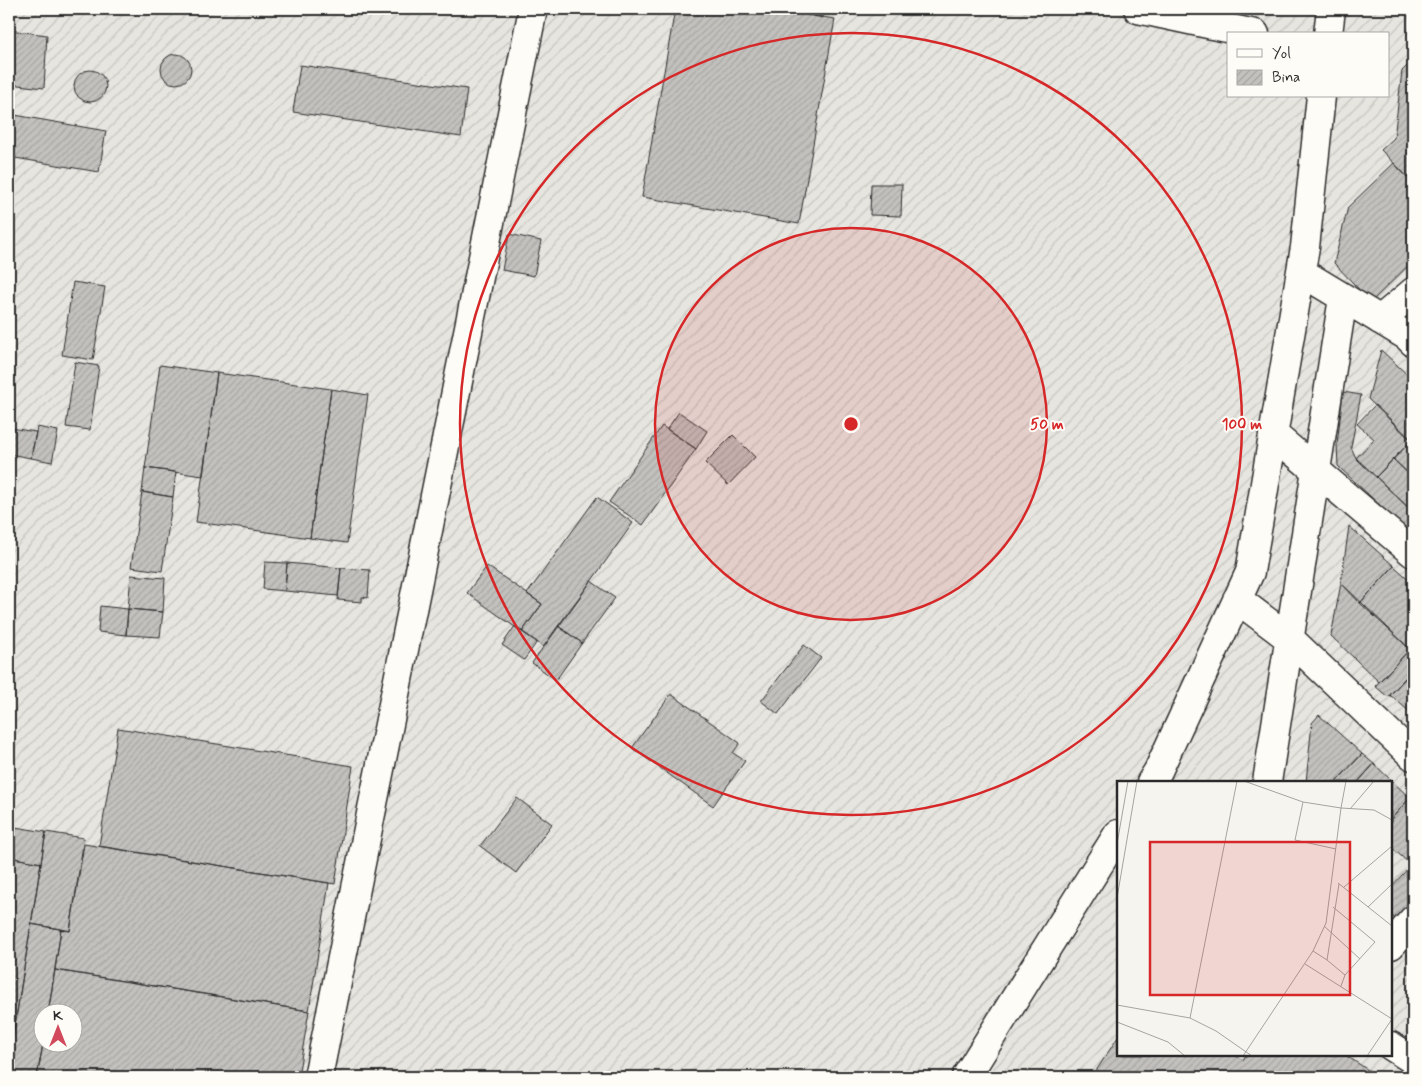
<svg xmlns="http://www.w3.org/2000/svg" width="1422" height="1086" font-family="Mynerve,sans-serif">
	<defs>
		<pattern id="industrial-furrows" width="10" height="10" patternUnits="userSpaceOnUse" patternTransform="scale(1.25)"><rect width="10" height="10" fill="#e6e5e0"/><path d="M-1 1l2-2M0 10L10 0M9 11l2-2" fill="none" stroke="#c5c5c0"/></pattern>
		<pattern id="building-hatch" width="6" height="6" patternUnits="userSpaceOnUse" patternTransform="scale(1.25)"><rect width="6" height="6" fill="#c2c1be"/><path d="M-1 1l2-2M0 6l6-6M5 7l2-2" fill="none" stroke="#a7a6a3"/></pattern>
	</defs>
	<rect width="100%" height="100%" fill="#f5f4ef"/>
	<filter id="ink" filterUnits="userSpaceOnUse"><feTurbulence type="fractalNoise" baseFrequency=".02" numOctaves="2"/><feDisplacementMap in="SourceGraphic" scale="10" xChannelSelector="R" yChannelSelector="G"/><feConvolveMatrix kernelMatrix="1 2 1 2 8 2 1 2 1" color-interpolation-filters="sRGB"/></filter>
	<g filter="url(#ink)">
		<!-- industrial -->
		<path fill="url(#industrial-furrows)" fill-rule="evenodd" d="M9 9H1413V1077H9ZM1228 34H1388V96H1228ZM1118 782H1391V1055H1118ZM42 1014H72V1044H42Z"/>
		<!-- building -->
		<path fill="url(#building-hatch)" stroke="#2b2b2b" d="M675 9H775L835 19 799 224 642 197Z
			M779 9H824L823 18Z
			M9 30 47 35 44 88 9 84Z
			M161 69a15 15 0 1 1 30 0a15 15 0 1 1-30 0Z
			M1413 60V183L1381 150 1394 138 1402 71Z
			M300 65 467 89 461 137 293 112Z
			M74 86a16 16 0 1 1 32 0a16 16 0 1 1-32 0Z
			M9 114 106 131 99 172 9 157Z
			M1394 163 1413 183V261L1371 302 1334 263 1348 207Z
			M871 184H902L901 216 870 215Z
			M509 234 541 241 534 276 502 270Z
			M73 282 105 287 93 360 62 355Z
			M1381 350 1413 380V442L1368 399Z
			M75 362 99 366 90 430 66 427Z
			M160 365 217 373 203 476 145 468Z
			M217 373 331 389 310 538 196 522Z
			M331 389 368 395 347 543 310 538Z
			M1343 392 1361 395 1351 447 1356 458 1413 512V520L1405 529 1338 466 1337 445Z
			M1375 405 1412 440 1376 477 1356 458 1374 439 1357 424Z
			M679 412 707 431 696 449 667 429Z
			M662 426 696 449 643 525 609 502Z
			M37 427 58 431 52 462 31 458Z
			M11 428 36 432 31 458 9 454Z
			M733 435 755 457 728 485 705 463Z
			M1412 440 1413 442V478L1393 459Z
			M1393 459 1413 478V512L1376 477Z
			M145 468 176 472 173 497 142 492Z
			M142 492 173 497 162 571 131 567Z
			M597 497 633 523 544 647 522 632 542 604 527 594Z
			M1349 526 1394 566 1360 603 1341 583Z
			M265 562 287 563 285 591 263 589Z
			M287 563 341 568 338 596 285 591Z
			M487 566 542 604 522 632 467 593Z
			M1394 566 1413 583V652L1360 603Z
			M341 568 370 570 368 598 362 597V602L338 600Z
			M131 575 165 578 163 612 128 609Z
			M591 581 615 598 582 643 558 626Z
			M1341 583 1410 649 1379 682 1331 636Z
			M100 606 128 609 126 635 98 632Z
			M128 609 163 612 160 637 126 635Z
			M515 626 537 642 524 660 502 645Z
			M558 626 582 643 556 680 532 663Z
			M804 645 821 658 778 714 761 701Z
			M1410 649 1413 652V670L1388 697 1375 686Z
			M1413 670V686L1405 678Z
			M1405 678 1413 686V708L1410 712 1390 695Z
			M671 694 740 743 733 753 745 761 713 806 632 748Z
			M1319 715 1362 754 1336 782H1306L1312 723Z
			M118 728 353 766 335 884 99 846Z
			M1362 754 1374 764 1358 782H1336Z
			M1374 764 1410 798 1391 819V782H1358Z
			M517 798 552 824 516 873 480 846Z
			M1410 798 1413 801V863L1411 865 1391 847V819Z
			M9 826 46 832 41 863 9 857Z
			M46 832 84 838 70 931 31 924Z
			M84 844 329 883 309 1011 55 970 61 929 70 931Z
			M9 857 41 863 9 1062Z
			M1413 863V905L1398 922 1391 915V887Z
			M31 924 61 929 48 1014H42L43 1044 37 1077H9V1062Z
			M1413 949V959L1408 955Z
			M55 970 309 1011 298 1077H37L43 1044H72V1014H48Z
			M1118 1037V1055H1235L1243 1060 1246 1055H1345L1379 1077H1092Z"/>
		<g fill="none" stroke-linecap="round" stroke-linejoin="round">
			<!-- minor casing -->
			<g stroke="#2b2b2b" stroke-width="31">
				<path id="minor" d="M1138 9 1255 34
					M1328 34 1331 9
					M1301 272 1407 336 1413 342
					M1380 320 1413 292
					M1273 434 1413 553
					M1237 599 1290 639 1413 756
					M1151 782 1158 771 1250 572 1305 247 1321 96
					M1267 782 1343 298
					M1391 945 1413 920
					M1391 1046 1413 1060
					M318 1077 533 9
					M966 1077 1118 834"/>
			</g>
			<!-- minor -->
			<use href="#minor" stroke="#fdfcf7" stroke-width="28"/>
		</g>
	</g>
	<!-- distance rings -->
	<circle cx="851" cy="424" r="196" fill="#d62828" fill-opacity=".12"/>
	<g fill="none" stroke="#d62828" stroke-width="2.5">
		<circle cx="851" cy="424" r="196"/>
		<circle cx="851" cy="424" r="391"/>
	</g>
	<!-- overview -->
	<g transform="translate(1117 781)">
		<rect width="275" height="275" fill="#f5f4ef"/>
		<path fill="none" stroke="#a4a4a1" stroke-width="1" d="M229 0 224 27 257 29 275 39M186 21 178 59 219 68M233 28 257 0M0 63 11 0M221 102 275 145M222 103 210 179 228 194 224 205M227 106 275 65M0 117 20 0M216 126 258 161 228 194M251 126 275 103M207 145 243 178M196 170 210 179M188 183 275 238M0 224 73 237 99 250 135 275M73 237 120 0M0 241 51 261 68 275M126 275 196 170 209 142 224 27 186 21 127 0M250 275 275 238"/>
		<path fill="#d62828" fill-opacity="0.15" stroke="#d62828" stroke-width="2.5" d="M33 61H233V214H33Z"/>
		<rect width="275" height="275" fill="none" stroke="#2b2b2b" stroke-width="2.5"/>
	</g>
	<circle cx="851" cy="424" r="8" fill="#d62828" stroke="#fdfcf7" stroke-width="2.5"/>
	<g font-size="15" text-anchor="middle" font-weight="bold" fill="#d62828" stroke="#fdfcf7" stroke-width="4" stroke-linejoin="round" paint-order="stroke">
		<text x="1047" y="429">50 m</text>
		<text x="1242" y="429">100 m</text>
	</g>
	<!-- margin -->
	<rect width="1422" height="1086" fill="none" stroke="#fdfcf7" stroke-width="30"/>
	<rect x="15" y="15" width="1392" height="1056" fill="none" stroke="#2b2b2b" stroke-width="2" filter="url(#ink)"/>
	<!-- legend -->
	<rect x="1227" y="32" width="162" height="65" fill="#fdfcf7" stroke="#a9a8a5"/>
	<rect x="1237" y="49" width="25" height="8" fill="#fdfcf7" stroke="#a9a8a5"/>
	<text x="1272" y="58" font-size="15" fill="#2b2b2b">Yol</text>
	<rect x="1237" y="70" width="25" height="15" fill="url(#building-hatch)" stroke="#a9a8a5"/>
	<text x="1272" y="82" font-size="15" fill="#2b2b2b">Bina</text>
	<!-- north arrow -->
	<g transform="translate(58 1028)"><circle r="24" fill="#fdfcf7" stroke="#a9a8a5"/>
	<path d="M0-4L9 19L0 12L-9 19Z" fill="#d1495b"/>
	<text y="-8" font-size="14" font-weight="bold" text-anchor="middle" fill="#2b2b2b">K</text>
	</g>
</svg>
